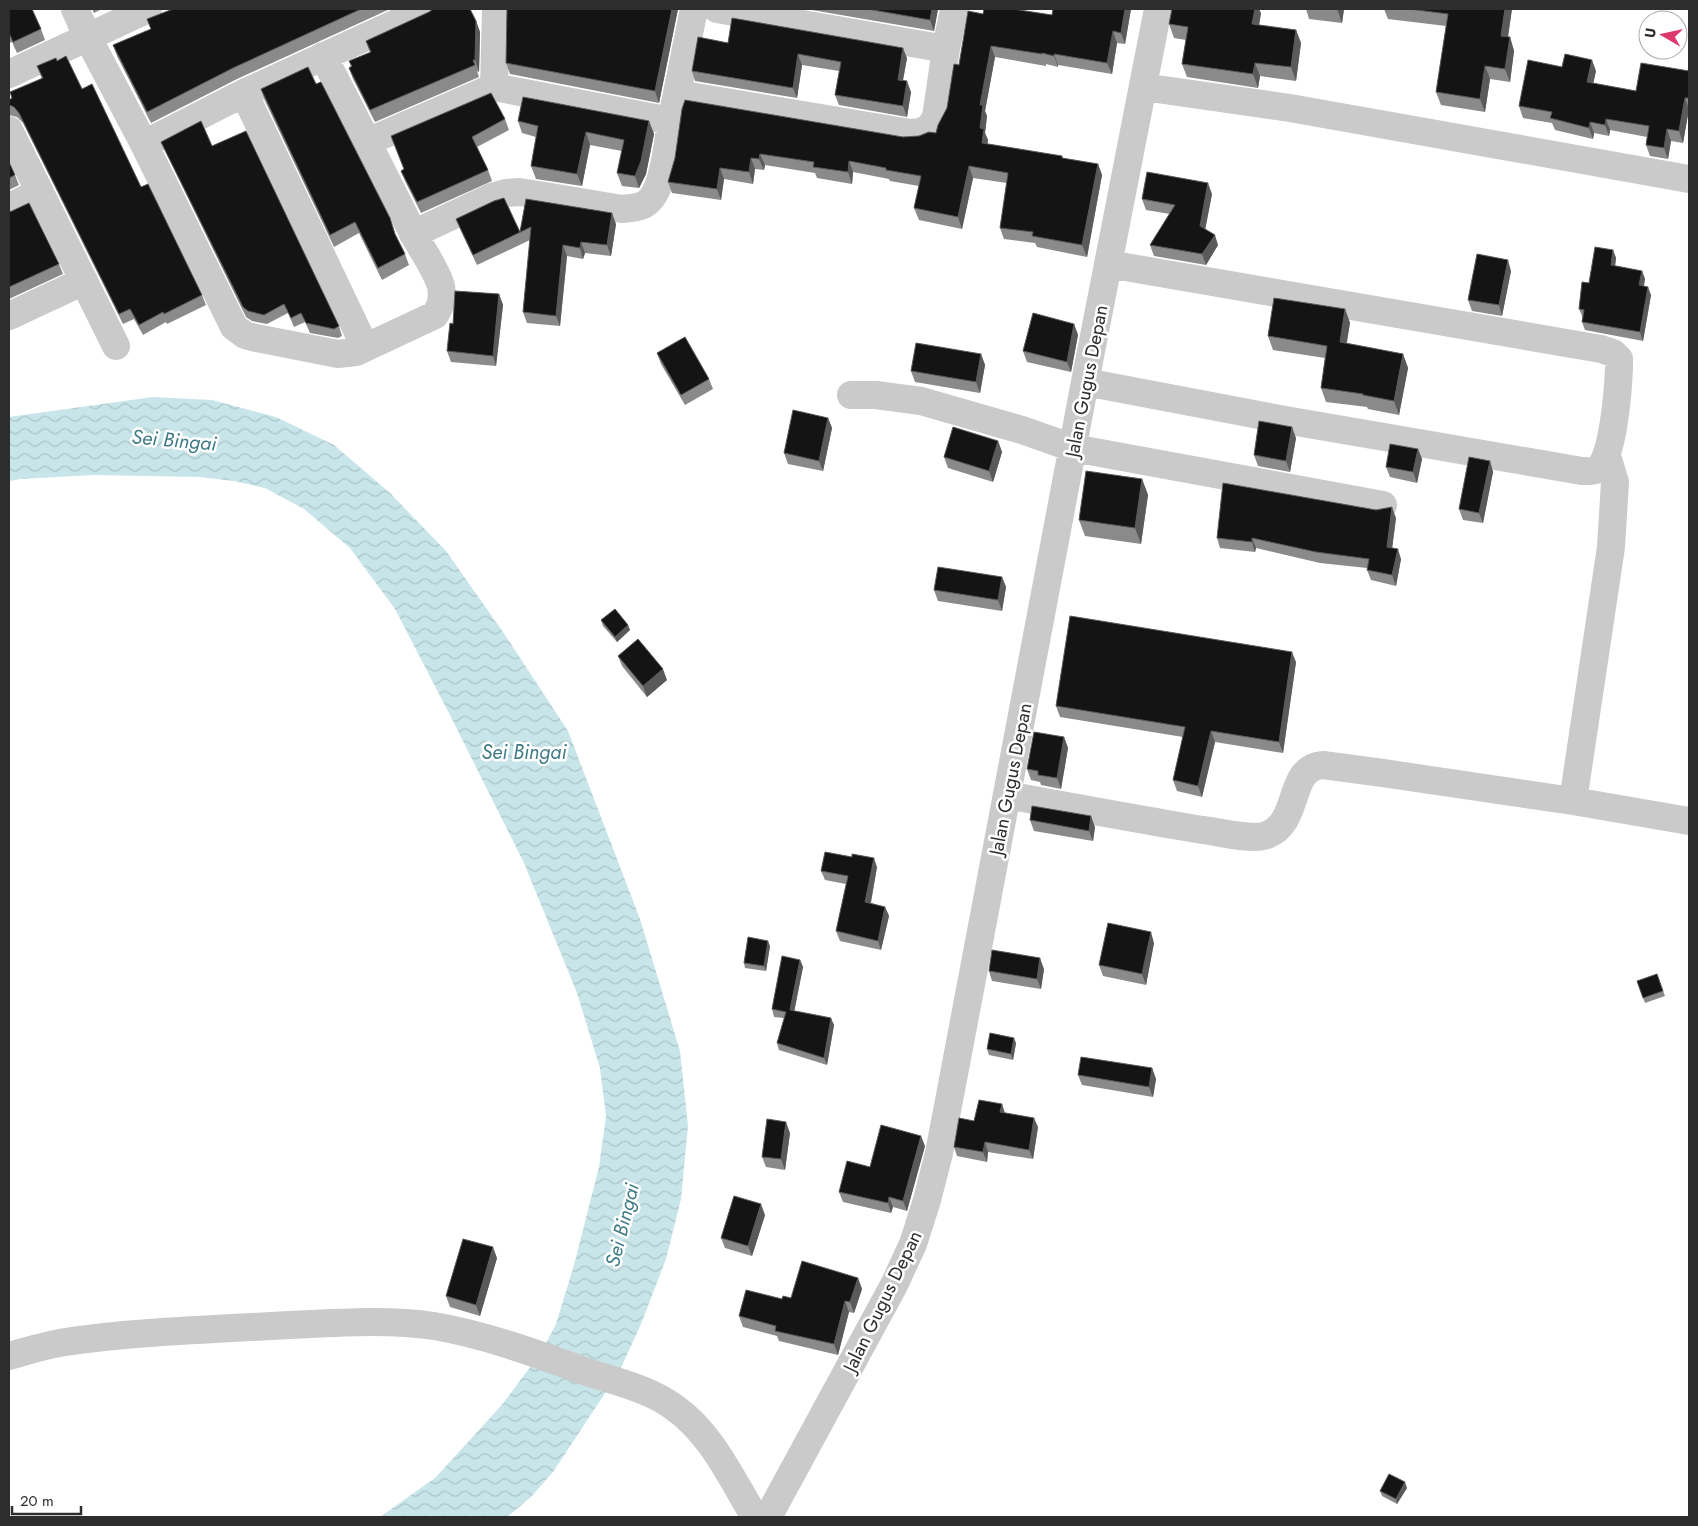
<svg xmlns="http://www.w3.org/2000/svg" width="1698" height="1526" font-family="Jost,sans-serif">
	<defs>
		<pattern id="water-waves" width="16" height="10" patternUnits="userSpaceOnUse" patternTransform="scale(1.25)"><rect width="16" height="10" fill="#c8e5e9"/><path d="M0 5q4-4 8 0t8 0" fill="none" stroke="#acc5c8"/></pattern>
	</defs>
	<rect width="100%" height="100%" fill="#fff"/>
	<!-- water -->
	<path fill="url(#water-waves)" d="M153 397 212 400 276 417 334 445 390 493 446 551 503 632 568 731 640 919 680 1051 688 1126 681 1199 666 1259 641 1324 619 1372 553 1472 531 1497 507 1517H380L435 1478 501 1406 531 1366 545 1345 556 1324 574 1265 599 1167 606 1116 600 1068 577 993 524 863 453 721 395 609 350 548 304 509 265 488 234 481 199 477 94 475 21 479 9 481V417Z"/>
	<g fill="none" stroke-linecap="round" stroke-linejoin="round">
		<!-- minor -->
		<path stroke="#cacaca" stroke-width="28" d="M75 9 87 36 144 144 234 327 245 335 256 338 338 354 356 352 435 315C441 306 443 298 441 286 435 266 420 248 411 229 382 171 353 113 323 56
			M717 9 946 49
			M9 74 148 9
			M1143 87 1290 108 1689 179
			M244 93 365 347
			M678 94 910 133 921 132 930 127 936 117 946 49 954 9
			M673 113 694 9
			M9 130 116 346
			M367 142 494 87
			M144 144 244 93 427 9
			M9 207 40 192
			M413 234 492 197 506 193 519 192 539 195 622 209C630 208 639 208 645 204 664 193 668 142 671 121L494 87 496 9
			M9 316 84 281
			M1085 382 1285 420 1582 471C1587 471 1593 472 1598 469 1613 458 1618 390 1619 369V359L1613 353 1601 349 1108 264
			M851 395H876L921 401 1022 430 1073 448 1383 505
			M1007 795C1072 807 1137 819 1203 830 1220 832 1252 841 1267 835 1302 821 1286 768 1323 765L1383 773 1573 801 1689 821
			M1573 801 1611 547 1615 482 1607 456
			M9 1356C27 1351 46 1345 65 1342 132 1332 202 1330 270 1326 324 1324 381 1318 434 1326 486 1335 535 1353 584 1371 614 1381 650 1389 675 1408 712 1434 732 1480 755 1517
			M768 1517 894 1285 913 1244 927 1200 939 1153 951 1090 1085 382 1158 9"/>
	</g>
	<!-- wall -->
	<path fill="#8a8a8a" d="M9 9 41 29 45 40 17 53 12 42 9 43Z
		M92 9H102L94 13Z
		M173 9H390L237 79 151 123 117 56 113 45 151 29Z
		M678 9 659 103 510 74 506 63Z
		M806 9H938L934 31Z
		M1131 9 1125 44 1117 43 1112 74 1058 65V67L1046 64V66L995 57 985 111 987 116 985 133 988 140 987 144 1062 156 1063 158 1098 164 1102 175 1087 257 1037 247 1035 243 1004 239 1000 228 1007 183 973 178 962 229 919 220 914 208 919 186 890 181 889 179 853 172 852 184 817 178 815 173 765 165 764 170 755 169 753 184 724 179 721 200 672 193 668 182 675 158 919 136 936 133 947 108 959 65 983 14 1052 15Z
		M1306 9H1344L1342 23 1309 19Z
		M1384 9H1512L1508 37H1510L1514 51 1510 82 1490 79 1485 112 1441 105 1436 92 1446 26 1388 19Z
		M429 12 476 21 480 32 479 72 477 71 479 77 375 122 353 79 349 68 351 67 349 61 370 53 366 41Z
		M1261 13 1259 25 1296 30 1301 43 1296 81 1260 76 1258 88 1187 77 1182 64 1186 40 1174 38 1169 24Z
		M728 43 907 58 903 81 911 92 907 117 839 105 835 95 839 71 802 65 797 98 695 81 692 71Z
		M57 61 82 89 141 187 202 295 206 305 167 324 166 322 143 335 134 319 123 324 23 123 17 117 9 115V100L12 98 42 79 37 66Z
		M1562 67 1596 71 1593 83 1636 91 1689 71V109L1683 143 1671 141 1668 159 1650 156 1646 145 1647 137 1610 130 1609 136 1594 133 1593 139 1555 130 1552 123 1523 118 1519 106Z
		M261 89 396 237 405 254 409 265 382 280 359 233 334 247 265 101Z
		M505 119 509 130 477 147 488 170 492 181 421 213 405 181 401 171Z
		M518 121H649L654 134 646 174 639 188 622 186 617 173 622 151 590 145 582 186 536 179 531 166 536 137 522 133Z
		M161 142 212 146 339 326 342 336 338 338 310 333 305 322 294 327 288 313 267 324 252 321 246 317 165 151Z
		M9 162 15 175 19 185 9 190Z
		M1212 194 1205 229 1218 245 1206 265 1154 256 1150 245 1170 214 1146 210 1142 199Z
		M526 199 616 224 611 256 585 253 583 259 567 256 560 326 527 323 523 312 530 240 477 265 460 229 456 219 520 232Z
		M9 212 59 264 63 274 9 299Z
		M1613 250 1616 258 1615 266 1642 271 1645 279 1644 286 1651 295 1643 341 1585 330 1582 322 1583 318 1579 309Z
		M1511 271 1502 316 1472 311 1468 300Z
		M499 294 503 305 496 366 451 362 447 351Z
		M1345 309 1350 323 1346 343 1403 354 1408 368 1399 415 1368 409 1367 407 1326 402 1321 388 1325 358 1273 350 1268 336Z
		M1074 324 1078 335 1071 372 1027 362 1023 351Z
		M657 353 709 379 713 389 685 405 661 364Z
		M981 354 985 365 980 393 915 382 911 371Z
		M828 418 832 428 823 471 788 464 784 453Z
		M1296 438 1290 472 1258 466 1254 455Z
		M998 441 1002 452 993 482 948 468 944 457Z
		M1418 449 1422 459 1417 483 1390 477 1386 467Z
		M1490 461 1493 472 1483 523 1463 520 1459 509Z
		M1142 479 1148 495 1141 544 1085 536 1079 520Z
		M1396 518 1392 548 1401 559 1396 586 1371 580 1367 570V568L1320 563 1256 548 1255 552 1220 548 1217 538Z
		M1002 577 1006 587 1002 611 938 601 934 590Z
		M601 620 628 625 630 630 617 642 603 626Z
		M618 656 667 680 647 697 622 666Z
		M1296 662 1283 753 1215 742 1202 797 1177 791 1173 780 1183 737 1060 717 1056 706Z
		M1064 737 1068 748 1061 789 1041 785 1040 782 1031 780 1027 769Z
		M1030 820 1095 827 1093 841 1034 831Z
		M877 867 871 903 885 907 889 916 881 950 840 941 836 931 846 884 825 880 821 871Z
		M1154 943 1146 985 1103 976 1099 965Z
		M770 946 766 971 745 968 744 963Z
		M800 960 803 967 794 1011 834 1025 827 1065 779 1050 777 1043 784 1018 774 1017 772 1009Z
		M1044 969 1041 989 992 981 989 971Z
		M1657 974 1665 996 1645 1003 1637 981Z
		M1016 1043 1013 1060 989 1055 987 1049Z
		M1152 1068 1156 1079 1153 1097 1082 1085 1078 1075Z
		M1002 1104 1005 1113 1038 1127 1033 1159 988 1152 987 1162 957 1156 954 1147 974 1121Z
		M790 1133 785 1170 766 1167 762 1157Z
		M925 1146 907 1211 893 1207 891 1213 843 1202 839 1192 870 1167Z
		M765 1215 752 1256 725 1248 721 1238Z
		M497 1258 480 1316 450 1307 446 1296Z
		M858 1278 862 1289 854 1313 849 1312 838 1355 779 1341 777 1336 743 1327 739 1316 782 1299 791 1298Z
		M1407 1488 1397 1504 1382 1496 1380 1491Z"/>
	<!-- shaded-wall -->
	<path fill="#5a5a5a" d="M672 9H678L659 103 655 91Z
		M932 9H938L934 31 930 20Z
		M1125 9H1131L1125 44 1121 33Z
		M1255 9H1259L1261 13 1257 37 1252 24Z
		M1337 9H1344L1342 23Z
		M1505 9H1512L1506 49 1501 36Z
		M476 21 480 32 479 72 475 60Z
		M1296 30 1301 43 1296 81 1291 67Z
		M1113 31 1117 43 1112 74 1107 63Z
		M1510 37 1514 51 1510 82 1505 69Z
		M991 46 995 57 985 111 987 116 985 133 988 140 986 155 982 143 980 128V105Z
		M903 48 907 58 901 90 898 80Z
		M798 54 802 65 797 98 793 88Z
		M1054 54 1058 65V67L1054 56Z
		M1592 60 1596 71 1591 94 1587 82Z
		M1255 63 1260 76 1258 88 1253 74Z
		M1485 66 1490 79 1485 112 1480 99Z
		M907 81 911 92 907 117 903 106Z
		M1685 98 1689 109 1683 143 1679 131Z
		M1606 119 1610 130 1609 136 1605 125Z
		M649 121 654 134 646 174 639 188 635 176Z
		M1590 122 1594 133 1593 139 1589 128Z
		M1667 129 1671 141 1668 159 1664 148Z
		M586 132 590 145 582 186 577 174Z
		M760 154 765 165 764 170 759 159Z
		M751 158 755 169 753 184 749 172Z
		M849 161 853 172 852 184 848 172Z
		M1098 164 1102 175 1087 257 1082 245Z
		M969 166 973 178 962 229 958 217Z
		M720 168 724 179 721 200 717 189Z
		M1208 183 1212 194 1204 236 1200 226Z
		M612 213 616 224 611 256 607 245Z
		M1215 235 1218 245 1206 265 1202 254Z
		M581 242 585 253 583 259 580 248Z
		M563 245 567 256 560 326 556 316Z
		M1613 250 1616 258 1614 274 1611 265Z
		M1508 260 1511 271 1502 316 1499 305Z
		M1642 271 1645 279 1642 294 1639 285Z
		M1648 287 1651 295 1643 341 1640 332Z
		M499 294 503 305 496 366 493 356Z
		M1345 309 1350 323 1345 355 1340 342Z
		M1074 324 1078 335 1071 372 1067 362Z
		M981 354 985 365 980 393 976 382Z
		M1403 354 1408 368 1399 415 1394 401Z
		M828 418 832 428 823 471 819 461Z
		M1292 427 1296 438 1290 472 1286 461Z
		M998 441 1002 452 993 482 989 471Z
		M1418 449 1422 459 1417 483 1413 472Z
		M1490 461 1493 472 1483 523 1479 513Z
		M1142 479 1148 495 1141 544 1135 528Z
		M1392 507 1396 518 1391 557 1387 547Z
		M1252 538 1256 548 1255 552 1252 542Z
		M1398 549 1401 559 1396 586 1392 575Z
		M1002 577 1006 587 1002 611 998 600Z
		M628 625 630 630 617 642 615 637Z
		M1292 652 1296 662 1283 753 1279 742Z
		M663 669 667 680 647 697 643 686Z
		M1211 731 1215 742 1202 797 1198 786Z
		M1064 737 1068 748 1061 789 1057 778Z
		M1091 816 1095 827 1093 841 1089 831Z
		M874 858 877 867 869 912 865 902Z
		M885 907 889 916 881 950 878 941Z
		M1151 932 1154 943 1146 985 1142 974Z
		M768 941 770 946 766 971 764 966Z
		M1040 958 1044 969 1041 989 1037 979Z
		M800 960 803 967 793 1018 790 1010Z
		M831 1018 834 1025 827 1065 824 1058Z
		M1014 1038 1016 1043 1013 1060 1011 1054Z
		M1152 1068 1156 1079 1153 1097 1149 1087Z
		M1002 1104 1005 1114 1000 1112Z
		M1034 1118 1038 1127 1033 1159 1029 1150Z
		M786 1122 790 1133 785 1170 781 1159Z
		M921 1136 925 1146 907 1211 903 1201Z
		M985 1142 988 1152 987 1162 983 1152Z
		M889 1197 893 1207 891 1213 888 1203Z
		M761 1204 765 1215 752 1256 748 1246Z
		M493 1247 497 1258 480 1316 476 1305Z
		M858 1278 862 1289 854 1313 850 1302Z
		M845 1301 849 1312 838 1355 834 1344Z
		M1405 1482 1407 1488 1397 1504 1396 1499Z"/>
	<!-- building -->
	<path fill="#141414" stroke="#5a5a5a" d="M9 9H32L41 29 13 42 9 33Z
		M173 9H361L233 68 147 112 113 45 151 29 147 19Z
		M433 9H470L476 21 475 60H473L475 65 370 110 349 68 352 66 349 61 371 52 366 41 429 12Z
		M507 9H672L655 91 506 63Z
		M867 9H932L930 20Z
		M984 9H1013L1052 15 1053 9H1125L1121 33 1113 31 1107 63 1054 54V56L1042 53V54L991 46 980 105H983L980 128 984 129 982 143 1062 156V158L1098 164 1082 245 1032 236 1033 232 1000 228 1008 173 969 166 958 217 914 208 921 176 886 170V168L849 161 848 172 813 167 814 162 760 154 759 159 751 158 749 172 720 168 717 189 668 182 675 158 682 109 685 100 903 137 919 136 929 132 936 133 938 125 947 108 954 64 959 65 968 11 983 14Z
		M1172 9H1255L1252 24 1296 30 1291 67 1255 63 1253 74 1182 64 1188 27 1169 24Z
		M1409 9H1505L1501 36 1510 37 1505 69 1485 66 1480 99 1436 92 1448 14Z
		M732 18 903 48 898 80 907 81 903 106 835 95 841 62 798 54 793 88 692 71 698 37 728 43Z
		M1565 54 1592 60 1587 82 1636 91 1641 63 1689 71V98H1685L1679 131 1667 129 1664 148 1646 145 1649 126 1606 119 1605 125 1590 122 1589 128 1550 118 1552 112 1519 106 1528 60 1562 67Z
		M66 56 82 89 92 84 141 187 148 184 202 295 164 314 163 312 139 325 130 309 119 314 19 113 14 107 9 105V100L12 98 10 92 43 78 37 66 56 58 57 61Z
		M308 67 316 84 321 82 390 218 395 234 405 254 378 268 355 222 330 235 261 89Z
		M491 93 505 119 472 137 488 170 417 202 401 171 404 169 391 136Z
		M523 97 649 121 641 161 635 176 617 173 624 140 586 132 577 174 531 166 538 126 518 121Z
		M201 121 212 146 246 131 339 326 334 329 306 323 301 313 291 318 284 304 264 315 248 311 243 307 161 142Z
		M9 162 15 175 9 178Z
		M1147 172 1208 183 1200 226 1215 235 1202 254 1150 245 1175 205 1142 199Z
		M504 198 520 232 526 199 612 213 607 245 581 242 580 248 563 245 556 316 523 312 531 227 473 255 456 219 494 201Z
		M29 203 59 264 9 287V212L12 211Z
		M1595 247 1613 250 1611 265 1642 271 1639 285 1648 287 1640 332 1582 322 1584 310 1579 309 1582 282 1589 283Z
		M1477 254 1508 260 1499 305 1468 300Z
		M455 291 499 294 493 356 447 351 450 323 453 324Z
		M1274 298 1345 309 1340 342 1403 354 1394 401 1363 395V394L1321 388 1327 346 1268 336Z
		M1033 313 1074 324 1067 362 1023 351Z
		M685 337 709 379 681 395 657 353Z
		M916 343 981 354 976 382 911 371Z
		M793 410 828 418 819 461 784 453Z
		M1259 421 1292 427 1286 461 1254 455Z
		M953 427 998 441 989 471 944 457Z
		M1390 444 1418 449 1413 472 1386 467Z
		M1469 457 1490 461 1479 513 1459 509Z
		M1086 471 1142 479 1135 528 1079 520Z
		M1223 483 1376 510 1392 507 1387 547 1398 549 1392 575 1367 570 1369 559 1316 552 1252 538V542L1217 538Z
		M938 567 1002 577 998 600 934 590Z
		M615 609 628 625 615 637 601 620Z
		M1070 616 1292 652 1279 742 1211 731 1198 786 1173 780 1185 727 1056 706Z
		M638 639 663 669 643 686 618 656Z
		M1034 732 1064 737 1057 778 1038 775V771L1027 769Z
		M1032 806 1091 816 1089 831 1030 820Z
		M825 852 852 857V854L874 858 865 902 885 907 878 941 836 931 848 876 821 871Z
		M1108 923 1151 932 1142 974 1099 965Z
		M748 937 768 941 764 966 744 963Z
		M992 950 1040 958 1037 979 989 971Z
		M782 956 800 960 790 1010 831 1018 824 1058 777 1043 786 1012 772 1009Z
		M1657 974 1663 991 1643 998 1637 981Z
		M990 1033 1014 1038 1011 1054 987 1049Z
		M1081 1057 1152 1068 1149 1087 1078 1075Z
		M979 1100 1002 1104 1000 1112 1034 1118 1029 1150 985 1142 983 1152 954 1147 959 1118 974 1121Z
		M767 1119 786 1122 781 1159 762 1157Z
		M881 1125 921 1136 903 1201 889 1197 888 1203 839 1192 847 1161 870 1167Z
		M734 1196 761 1204 748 1246 721 1238Z
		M463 1239 493 1247 476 1305 446 1296Z
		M802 1261 858 1278 850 1302 845 1301 834 1344 775 1331 776 1326 739 1316 746 1290 782 1299 783 1296 791 1298Z
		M1389 1474 1405 1482 1396 1499 1380 1491Z"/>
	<g text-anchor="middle" stroke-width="5" stroke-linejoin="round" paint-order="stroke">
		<!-- street labels -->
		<g font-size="19" fill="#2d2d2d" stroke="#fff">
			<text transform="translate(1086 381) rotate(-79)" y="7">Jalan Gugus Depan</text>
			<text transform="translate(1010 779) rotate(-79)" y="7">Jalan Gugus Depan</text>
			<text transform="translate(882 1301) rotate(-64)" y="7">Jalan Gugus Depan</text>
		</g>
		<!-- water labels -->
		<g font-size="20" font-style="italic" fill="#3e7b85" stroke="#fff">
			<text transform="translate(174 440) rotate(5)" y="7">Sei Bingai</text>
			<text x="524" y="759">Sei Bingai</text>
			<text transform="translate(622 1225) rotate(-76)" y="7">Sei Bingai</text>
		</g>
	</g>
	<!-- border -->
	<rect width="1698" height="1526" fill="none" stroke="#2d2d2d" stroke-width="20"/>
	<!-- north arrow -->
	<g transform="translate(1663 35) rotate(279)"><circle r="24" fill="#ffffff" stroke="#ababab"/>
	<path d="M0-4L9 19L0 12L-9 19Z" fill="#dc386d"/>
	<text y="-8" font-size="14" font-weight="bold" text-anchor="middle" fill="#2d2d2d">U</text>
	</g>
	<!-- scale -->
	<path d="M12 1506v8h69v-8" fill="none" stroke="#2d2d2d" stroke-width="2.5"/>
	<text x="20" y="1506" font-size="15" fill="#2d2d2d" stroke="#ffffff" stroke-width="4" paint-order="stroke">20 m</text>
</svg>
